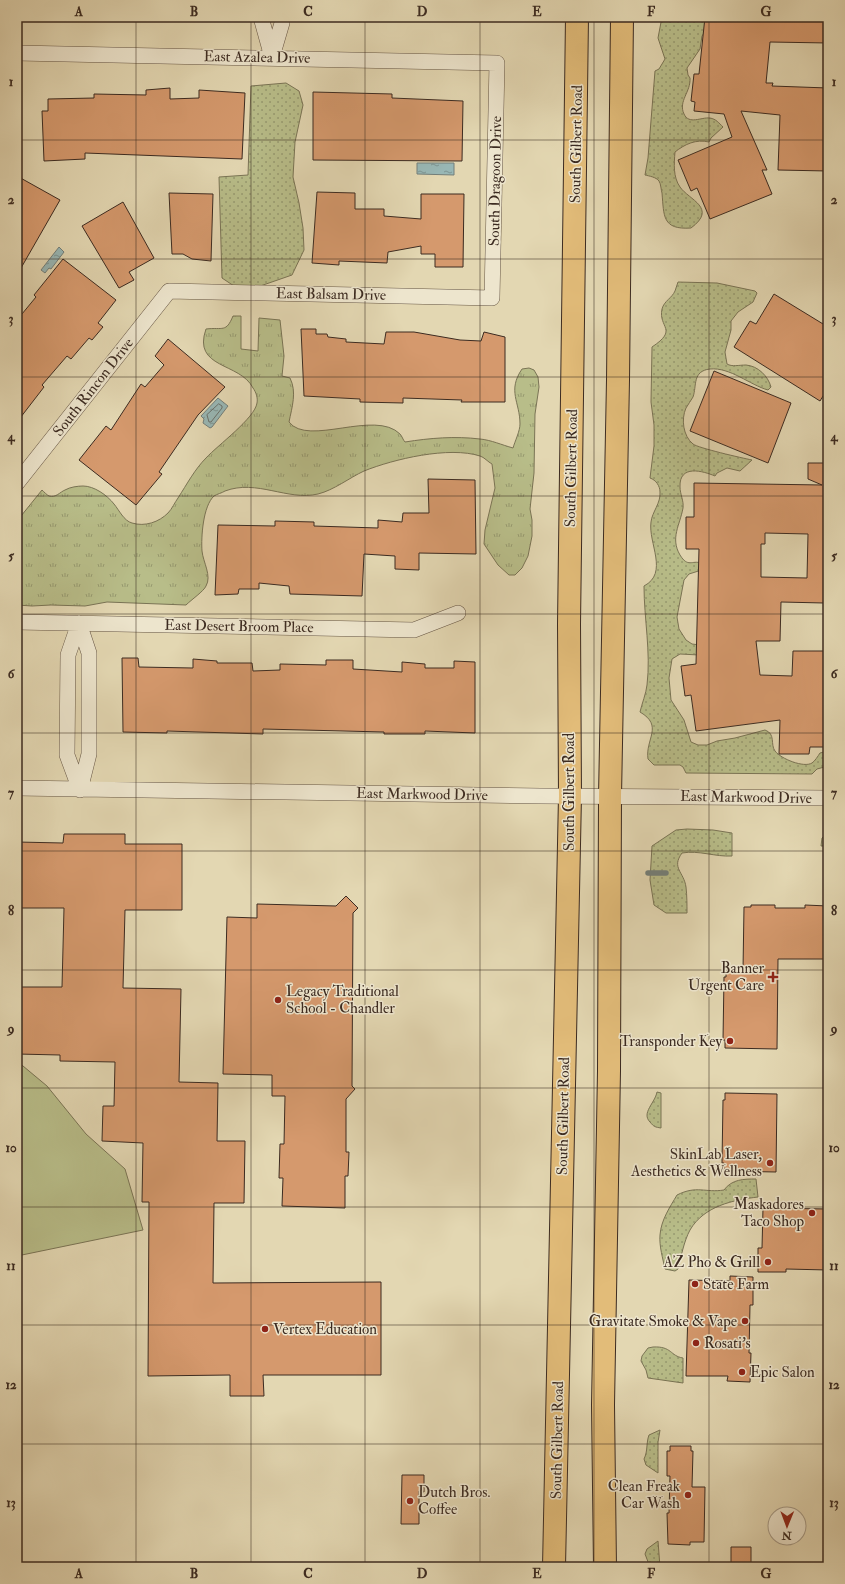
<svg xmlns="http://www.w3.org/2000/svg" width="845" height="1584" font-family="'IM FELL Double Pica',serif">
	<defs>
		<pattern id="grass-dots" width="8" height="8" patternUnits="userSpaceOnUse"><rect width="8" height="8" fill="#b8bd89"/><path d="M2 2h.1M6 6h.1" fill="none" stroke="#979a70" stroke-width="1.8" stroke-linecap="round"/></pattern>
		<pattern id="park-tufts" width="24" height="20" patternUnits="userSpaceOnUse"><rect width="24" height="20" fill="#b8bd89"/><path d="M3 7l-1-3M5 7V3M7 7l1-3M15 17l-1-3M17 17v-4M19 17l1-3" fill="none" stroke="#979a70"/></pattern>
		<pattern id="water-ripples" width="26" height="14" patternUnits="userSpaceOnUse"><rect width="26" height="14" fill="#98b7b5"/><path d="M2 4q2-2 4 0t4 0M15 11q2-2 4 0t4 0" fill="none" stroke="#7d9593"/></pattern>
	</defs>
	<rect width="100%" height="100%" fill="#e3d7b2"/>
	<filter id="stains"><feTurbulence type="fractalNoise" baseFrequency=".005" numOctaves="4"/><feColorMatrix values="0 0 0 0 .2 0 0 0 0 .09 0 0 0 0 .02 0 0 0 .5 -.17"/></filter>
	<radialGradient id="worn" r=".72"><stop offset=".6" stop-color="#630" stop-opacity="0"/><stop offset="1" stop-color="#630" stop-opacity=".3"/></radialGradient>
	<!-- grass -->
	<path fill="url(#grass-dots)" stroke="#7a7455" d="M662 17 727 18 706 30 702 36 700 49 687 68 688 75 690 78C691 92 678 101 684 114 689 125 701 117 710 118 716 119 719 123 723 127L711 138 709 142C696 139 685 144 675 152 674 164 673 177 680 187 689 200 718 208 691 228 662 230 664 216 662 193 661 190 661 184 659 181 656 177 649 176 645 175L648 158 655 71 659 69 665 59 658 38Z
		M286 83 299 91 303 105 295 142 293 177 299 203 303 228 304 250 292 275 243 292 222 278 219 177 248 175 251 86Z
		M678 282 717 283 755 291 757 293 753 302 738 312 731 321V330L725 352 727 364C732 367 739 365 746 365 758 366 768 376 771 387L768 390C750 385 730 367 710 369 692 371 697 386 693 397 691 401 688 404 686 408 681 419 683 436 693 444 698 448 742 458 752 460L740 471 727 468 717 473 715 476C703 471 679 464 680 487 680 494 684 501 683 508 680 525 670 538 680 555 688 568 692 560 701 563 704 563 707 567 708 568L689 574 684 580 677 617 679 629 686 640 692 644 700 645 699 655 680 654 672 659 669 678 671 700 684 720 691 742 698 745H707L717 741 735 738 765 730C776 734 770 744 775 751 781 759 804 768 812 763 815 761 818 756 820 753L828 751V766L817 769 812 774 686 773 683 767 680 765H654L648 759C645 739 664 726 640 712 642 703 646 694 647 685 651 652 644 619 644 586 669 573 648 543 651 522 652 512 661 503 660 492 660 486 656 480 650 478L654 446V425L651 402 652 347C679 329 658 328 662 309 664 301 672 298 675 291 676 288 677 285 678 282Z
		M687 829 713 830 732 833V856C715 857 699 850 682 853 671 868 684 872 686 887 687 896 687 905 687 913H666L654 905 650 880 652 846 676 830Z
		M828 832V846H821L822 838Z
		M657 1092 661 1093V1128C655 1127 654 1127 650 1122 641 1113 655 1103 657 1092Z
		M756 1179 758 1197C733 1200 704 1206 690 1230 684 1241 681 1257 678 1269L675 1271 665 1269C663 1259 659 1246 660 1235 661 1220 670 1207 677 1195 697 1185 705 1193 724 1190 732 1179 744 1179 756 1179Z
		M653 1347C672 1346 670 1356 683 1358V1383L648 1378 646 1370 641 1361 642 1356 648 1348Z
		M660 1430 658 1442V1473L646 1465 644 1459C648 1451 646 1443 649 1435Z
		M658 1541 660 1567H650L645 1554 647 1549Z"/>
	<!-- park -->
	<path fill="url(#park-tufts)" stroke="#7a7455" d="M233 316H241V349L258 351 259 318 280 320 284 356 282 376 290 378C297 392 292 407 289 422 308 447 375 409 400 434 402 436 403 440 405 442 430 438 455 436 480 439 491 440 502 445 513 448 515 441 520 431 520 424 520 402 507 391 522 369L529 368 534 370 538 377 539 387 535 414 534 473 530 509 532 520V536L528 556 522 568 515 575H509L498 565 484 544 485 530 495 488 492 464C488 462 484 457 480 456 449 446 394 459 364 471 349 478 334 490 318 494 287 501 257 479 225 491 222 493 217 494 214 496 203 506 201 537 202 551 203 562 212 576 206 586 204 591 191 600 186 605L107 602 85 606 51 605 32 606 17 605V521L42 490C44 492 47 495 49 496 56 498 60 492 65 490 70 487 78 486 83 486 94 486 107 495 114 504 119 510 124 521 132 523 145 527 159 522 168 513 172 509 175 502 178 498 187 484 195 469 206 458 218 445 255 418 257 403 258 398 256 392 253 388 240 362 192 369 206 329 223 327 226 333 233 316Z"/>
	<!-- garden -->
	<path fill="#b8bd89" stroke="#7a7455" d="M17 1061 47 1086 86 1134 125 1169 143 1230 17 1256Z"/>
	<!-- water -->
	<path fill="url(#water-ripples)" stroke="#737f7a" d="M417 163H454V175L417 174Z
		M59 247 64 252 51 269 49 268 45 273 41 270Z
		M218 398 228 406 212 427 210 428 203 423 204 419 201 416Z"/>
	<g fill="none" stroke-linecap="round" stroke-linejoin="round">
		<!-- shore -->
		<path stroke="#6a716b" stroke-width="1" d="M219 404 222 406V408L211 422H209L207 415Z"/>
		<!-- stream -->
		<path stroke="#737f7a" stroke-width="5.5" d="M648 873H666"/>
	</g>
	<!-- building -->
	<path fill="#d5996d" stroke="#3c2b21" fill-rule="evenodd" d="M705 17H828V43L770 42 766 83H773L772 86 828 88V171L778 170 780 115 741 111 767 170H762L772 194 710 219 697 188 691 191 678 160 732 137 724 114 694 111 695 102 691 101 694 74H699Z
		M170 88V99L199 98V90L245 93 242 159 85 153V159L44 161 42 111H48V99L94 98V94L146 95V90Z
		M313 92 392 94V98L463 101 462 161 313 160Z
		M17 176 60 200 17 275Z
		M317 192 355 193V209H384V216L421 219V194H464L463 267H435V254H421V246L388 252 387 263 339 261V265L312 263Z
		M169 193 213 194 211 261 192 259 183 254H172Z
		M123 202 154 258 129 272 134 280 119 288 82 226Z
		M63 259 116 300 98 323 103 327 92 340 89 338 71 359 67 356 42 385 44 387 17 422V320L36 297 34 295Z
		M774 294 828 327V388L820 401 734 347 750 321 756 324Z
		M301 329H316V334H327L328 337 346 339V342L384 344 386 332H414L460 340 481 341 484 332 505 337V402H461L462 400 403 398V403L360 402V399L304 396Z
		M168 339 225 387 198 415 159 472 162 474 136 505 79 460 106 426 111 430 141 384 145 387 164 365 155 356Z
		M714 371 791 403 768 463 690 431Z
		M808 463H825L824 603 781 602 780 641H756L760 675 792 676 793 651H828V747H810L809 754H779L780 720 696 731 691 695 685 696 681 666 696 664 699 549H686V517H694V483L822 485 808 479ZM765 533 808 534 807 578 761 577V544H765Z
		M428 479 475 480 476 554 419 553V570L395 569V556L364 554 362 596 290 594 289 586 259 583V589H239L238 594 215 595 218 525 275 526V521L314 522V526L378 528V520L402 522 403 513H429Z
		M122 658H138L139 667 193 668V659L217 661V663H252L253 671 280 670V664L326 665V660H353V669L402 672V662L425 664V668H454V661L475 662V733L425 731V734H384V732L263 729V734L167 731V733L123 732Z
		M64 834H125V844H182V910H125L123 988 181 989 179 1082 218 1083 217 1141H245L244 1203H214L213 1283 381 1282V1375H263L264 1396H230V1375L148 1376 149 1202H142L143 1143 102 1141 103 1106H114L115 1062 60 1061V1055L17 1054V987H62L64 908H17V842L63 843Z
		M346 896 358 908 353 913 352 1086 355 1089 346 1099V1152H349L348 1176H345V1208L282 1206 283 1178H279L280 1144H284L285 1096H272V1075L223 1074 227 917 257 918V904L336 906Z
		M751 905H775V908H805V905L828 906V959H778L777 1049 725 1048V1040H723L724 977H726V970H743L744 907H751Z
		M725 1093 777 1094 776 1172 724 1171V1163H722L723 1100H725Z
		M763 1208 828 1209V1270L786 1269V1272H758V1248H762Z
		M730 1276 753 1277V1305H750L749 1353H751L750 1382 727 1381 728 1376H686L689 1280 730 1281Z
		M670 1446H691V1451H693L692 1487H705L704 1542H690V1545L668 1544 667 1513H669L670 1476H667V1451H670Z
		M402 1475H424V1492L419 1491V1524H401Z
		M731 1547H751V1567H731Z"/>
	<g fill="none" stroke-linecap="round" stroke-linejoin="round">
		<!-- minor casing -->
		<g stroke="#665645" stroke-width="16">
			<path id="minor" d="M262 17V21L272 57
				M17 53 497 63 492 298 169 291 17 483
				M272 57 282 23V17
				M17 622 414 630 458 613
				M79 623 68 655 67 755 80 790
				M79 623 89 653V754L80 790
				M17 788 541 796 828 798"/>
		</g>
		<!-- primary casing -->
		<g stroke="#3c2b21" stroke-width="24">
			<path id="primary" d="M554 1567 570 796 569 624 577 17
				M605 1567 603 1405 609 1071 610 796 618 380 622 17"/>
		</g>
		<!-- minor -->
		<use href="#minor" stroke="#ede5cd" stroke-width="15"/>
		<!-- primary -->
		<use href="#primary" stroke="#e2bc79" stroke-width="22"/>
	</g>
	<!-- grid -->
	<path fill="none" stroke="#3c2b21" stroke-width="1" stroke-opacity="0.55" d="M136 17V1567M251 17V1567M365 17V1567M480 17V1567M594 17V1567M709 17V1567M17 140H828M17 259H828M17 377H828M17 496H828M17 614H828M17 733H828M17 851H828M17 970H828M17 1088H828M17 1207H828M17 1325H828M17 1444H828"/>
	<!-- markers -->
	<g fill="#8f2418" stroke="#ede5cd" stroke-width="1.5">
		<path d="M771 971h4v4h4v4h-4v4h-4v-4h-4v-4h4z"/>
		<circle cx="278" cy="1000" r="4"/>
		<circle cx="730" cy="1041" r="4"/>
		<circle cx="770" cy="1163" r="4"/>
		<circle cx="812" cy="1213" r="4"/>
		<circle cx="768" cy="1262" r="4"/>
		<circle cx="695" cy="1284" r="4"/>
		<circle cx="745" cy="1321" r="4"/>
		<circle cx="265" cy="1329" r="4"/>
		<circle cx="696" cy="1343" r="4"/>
		<circle cx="742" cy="1372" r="4"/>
		<circle cx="688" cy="1495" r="4"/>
		<circle cx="410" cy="1501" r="4"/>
	</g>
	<g text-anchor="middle" stroke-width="3" stroke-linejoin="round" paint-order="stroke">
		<!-- street labels -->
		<g font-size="15" fill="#3c2b21" stroke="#ede5cd">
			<text transform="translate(257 57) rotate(1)" y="5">East Azalea Drive</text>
			<text transform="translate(576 144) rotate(-89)" y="5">South Gilbert Road</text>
			<text transform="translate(495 181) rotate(-89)" y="5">South Dragoon Drive</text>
			<text transform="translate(331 294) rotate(1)" y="5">East Balsam Drive</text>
			<text transform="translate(93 387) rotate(-52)" y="5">South Rincon Drive</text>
			<text transform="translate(571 468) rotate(-89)" y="5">South Gilbert Road</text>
			<text transform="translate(239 626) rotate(1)" y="5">East Desert Broom Place</text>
			<text transform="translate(569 792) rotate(-90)" y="5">South Gilbert Road</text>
			<text transform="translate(422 794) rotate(1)" y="5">East Markwood Drive</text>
			<text transform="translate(746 797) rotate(1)" y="5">East Markwood Drive</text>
			<text transform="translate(563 1116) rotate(-89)" y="5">South Gilbert Road</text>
			<text transform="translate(557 1440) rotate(-89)" y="5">South Gilbert Road</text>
		</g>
		<!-- poi labels -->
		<g font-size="15" fill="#3c2b21" stroke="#ede5cd" text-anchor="end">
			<text x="764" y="973">Banner<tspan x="764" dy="17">Urgent Care</tspan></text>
			<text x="286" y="996" text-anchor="start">Legacy Traditional<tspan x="286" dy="17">School - Chandler</tspan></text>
			<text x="722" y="1046">Transponder Key</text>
			<text x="762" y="1159">SkinLab Laser,<tspan x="762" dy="17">Aesthetics &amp; Wellness</tspan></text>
			<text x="804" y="1209">Maskadores<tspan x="804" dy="17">Taco Shop</tspan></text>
			<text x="760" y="1267">AZ Pho &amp; Grill</text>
			<text x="703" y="1289" text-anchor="start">State Farm</text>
			<text x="737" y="1326">Gravitate Smoke &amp; Vape</text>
			<text x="273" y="1334" text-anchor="start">Vertex Education</text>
			<text x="704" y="1348" text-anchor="start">Rosati's</text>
			<text x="750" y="1377" text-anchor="start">Epic Salon</text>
			<text x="680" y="1491">Clean Freak<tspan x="680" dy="17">Car Wash</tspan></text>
			<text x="418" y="1497" text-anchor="start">Dutch Bros.<tspan x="418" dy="17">Coffee</tspan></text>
		</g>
	</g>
	<!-- margin -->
	<rect width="845" height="1584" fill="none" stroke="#e3d7b2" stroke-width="44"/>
	<!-- north arrow -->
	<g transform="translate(787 1526) rotate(181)"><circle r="19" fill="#ede5cd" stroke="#a69b88"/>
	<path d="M0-3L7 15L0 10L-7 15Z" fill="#8f2418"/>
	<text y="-6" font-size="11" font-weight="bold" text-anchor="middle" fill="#3c2b21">N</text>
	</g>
	<rect x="22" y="22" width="801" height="1540" fill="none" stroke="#3c2b21" stroke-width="1.5"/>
	<g font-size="13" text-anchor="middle" font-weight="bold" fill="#3c2b21">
		<text x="79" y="16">A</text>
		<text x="194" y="16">B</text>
		<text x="308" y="16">C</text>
		<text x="422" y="16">D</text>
		<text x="537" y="16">E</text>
		<text x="651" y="16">F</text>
		<text x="766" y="16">G</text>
		<text x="11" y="86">1</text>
		<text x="834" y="86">1</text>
		<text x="11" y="204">2</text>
		<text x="834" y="204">2</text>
		<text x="11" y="323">3</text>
		<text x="834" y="323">3</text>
		<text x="11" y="441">4</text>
		<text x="834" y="441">4</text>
		<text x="11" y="560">5</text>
		<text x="834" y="560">5</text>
		<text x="11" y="678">6</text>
		<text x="834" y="678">6</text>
		<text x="11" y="797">7</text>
		<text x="834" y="797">7</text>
		<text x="11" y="915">8</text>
		<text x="834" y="915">8</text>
		<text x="11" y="1033">9</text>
		<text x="834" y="1033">9</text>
		<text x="11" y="1152">10</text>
		<text x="834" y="1152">10</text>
		<text x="11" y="1270">11</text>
		<text x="834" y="1270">11</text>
		<text x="11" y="1389">12</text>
		<text x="834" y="1389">12</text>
		<text x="11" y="1507">13</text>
		<text x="834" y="1507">13</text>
		<text x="79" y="1578">A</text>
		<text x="194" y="1578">B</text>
		<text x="308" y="1578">C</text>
		<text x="422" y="1578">D</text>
		<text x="537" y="1578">E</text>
		<text x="651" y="1578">F</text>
		<text x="766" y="1578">G</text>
	</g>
	<rect width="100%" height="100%" filter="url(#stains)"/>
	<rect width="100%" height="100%" fill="url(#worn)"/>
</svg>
